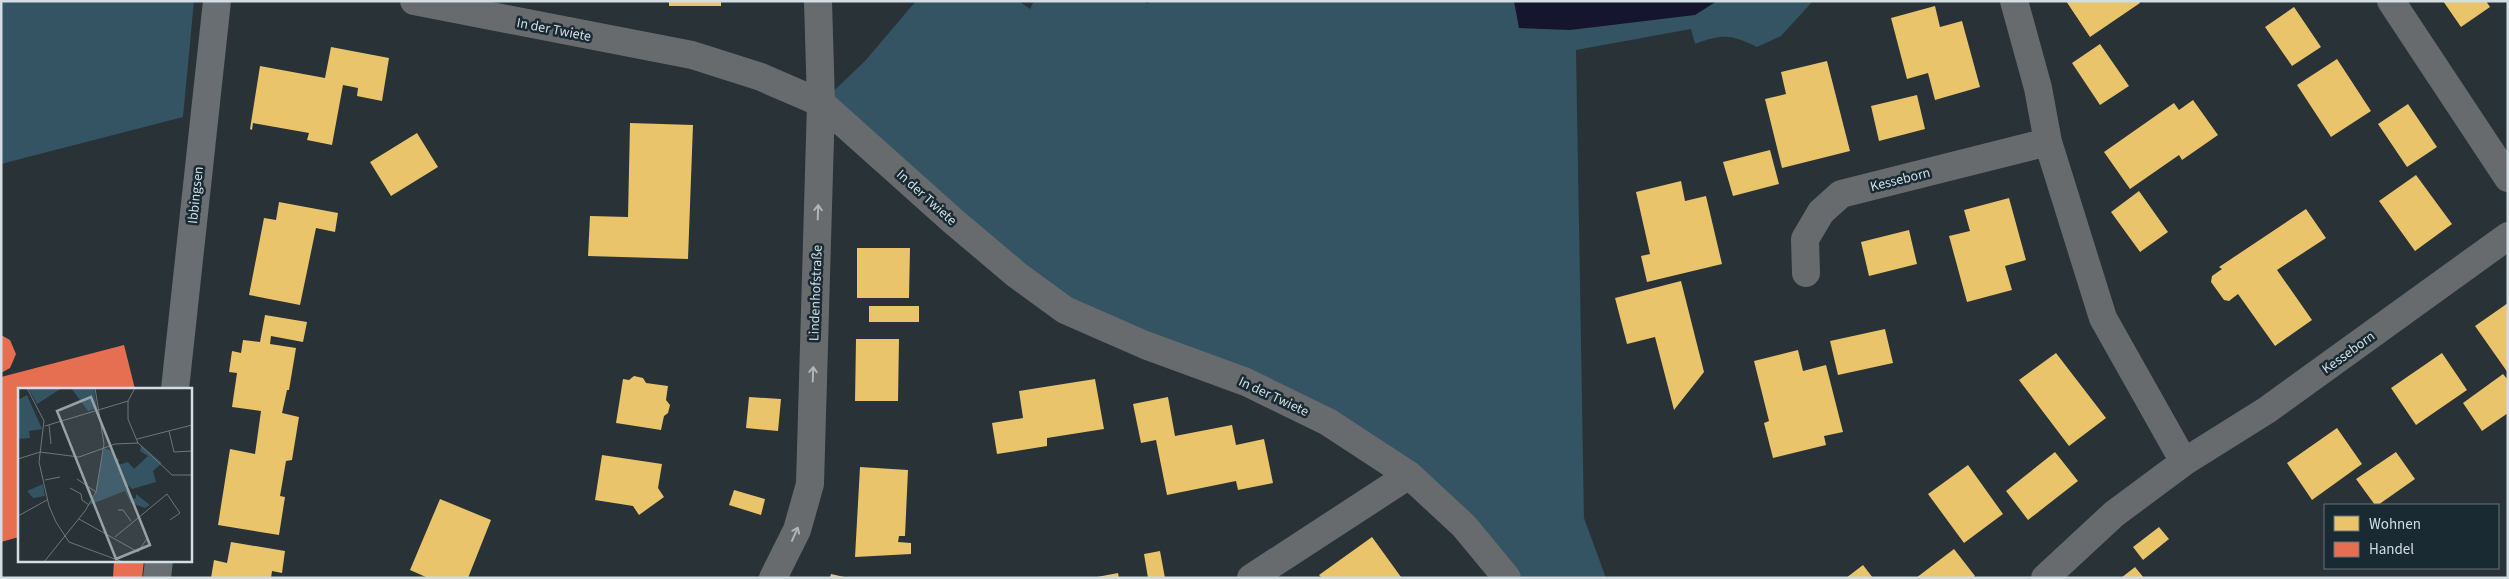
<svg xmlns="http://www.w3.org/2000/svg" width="2509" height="579" font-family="'Source Sans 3',sans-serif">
	<rect width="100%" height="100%" fill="#283237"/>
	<!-- green -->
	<path fill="#345363" d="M1 1H194L183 117 1 164Z
		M916 1H1019L1030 9 1034 1H1143L1148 4 1149 1H1514L1520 28 1716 1H1813L1781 36 1757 47C1730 34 1723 34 1695 44L1691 29 1576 50 1584 518 1606 578H1503L1409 475 1065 310 821 103 865 61Z"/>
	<!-- water -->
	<path fill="#15162e" d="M1514 1H1717L1695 15 1570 30 1519 28Z"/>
	<!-- homes -->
	<path fill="#e9c46a" d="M669 1H721V6H669Z
		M2066 1H2139L2140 3 2090 37Z
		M2443 1H2486L2490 7 2461 27Z
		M1935 6 1940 27 1962 21 1980 87 1935 100 1928 73 1907 79 1891 18Z
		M2294 7 2321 47 2292 66 2265 27Z
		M2100 44 2129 86 2100 105 2072 63Z
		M331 47 389 58 382 101 357 96 358 88 343 85 332 145 307 140 309 133 253 123 252 130 250 129 260 66 325 78Z
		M2337 59 2371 111 2331 137 2297 85Z
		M1827 61 1850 151 1782 168 1765 99 1786 94 1781 72Z
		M1917 95 1925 129 1879 141 1871 106Z
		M2193 100 2218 135 2182 160 2179 155 2130 189 2104 152 2174 103 2179 110Z
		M2408 104 2437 147 2407 167 2378 124Z
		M630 123 693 125 688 259 588 256 590 216 628 217Z
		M417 133 438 167 391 196 370 162Z
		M1770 150 1779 184 1733 196 1723 162Z
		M2416 175 2452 224 2415 251 2379 201Z
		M1681 181 1685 201 1706 196 1722 264 1647 282 1641 256 1650 254 1636 192Z
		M2139 191 2168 232 2140 252 2111 212Z
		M2009 198 2026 260 2005 266 2012 290 1967 302 1949 236 1970 231 1964 210Z
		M279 202 338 213 335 232 316 228 300 305 249 295 264 218 276 220Z
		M2306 209 2326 238 2277 270 2312 320 2275 346 2238 294 2229 301 2224 300 2211 282 2212 276 2222 269 2219 267Z
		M1909 230 1917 264 1869 276 1861 242Z
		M857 248H910L909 298H857Z
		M1681 281 1704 372 1674 410 1655 337 1627 344 1615 298Z
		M2508 303V373L2475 326Z
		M869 306H919V322H869Z
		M265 315 307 322 303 342 271 336 270 344 296 348 289 390H287L282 413 299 417 292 460 286 461 280 496 285 497 279 535 218 525 230 449 255 454 261 411 232 407 237 373 229 372 232 351 241 353 243 340 260 342Z
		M1885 329 1893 363 1838 375 1830 341Z
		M856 339H899L898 401H855Z
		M1798 350 1803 371 1826 365 1843 432 1824 436 1826 445 1773 458 1764 423 1769 421 1754 361Z
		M2056 353 2106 418 2069 446 2019 380Z
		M2442 353 2467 390 2416 425 2391 388Z
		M2503 374 2508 380V413L2482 431 2463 403Z
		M634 376 643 378 646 383 668 386 666 400 670 405 668 413 664 416 661 430 616 423 623 379 629 380Z
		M1095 379 1104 429 1047 438V446L997 454 992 423 1023 418 1019 391Z
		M749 397 781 399 778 431 746 428Z
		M1168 397 1175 436 1232 425 1236 445 1264 439 1273 483 1238 490 1236 481 1167 495 1156 440 1141 443 1133 404Z
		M2337 428 2362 464 2312 500 2287 463Z
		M2055 452 2078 481 2028 520 2006 491Z
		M2396 452 2415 479 2378 505H2375L2356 479Z
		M602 455 662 464 658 488 664 497 639 515 633 506 595 500Z
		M1968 465 2003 514 1964 543 1928 494Z
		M860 467 908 470 905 536H899L898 542 911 543V554L855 557Z
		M734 490 765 499 761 515 729 505Z
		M440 499 491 520 468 578H428L410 570Z
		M2159 527 2169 539 2143 560 2133 547Z
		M1372 537 1401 577 1322 578 1319 575Z
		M231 542 285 551 282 573 272 571 271 578H211L214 560 227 563Z
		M1954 549 1975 576 1973 578H1916Z
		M1160 551 1165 578H1148L1144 554Z
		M1863 565 1873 578H1846Z
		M2135 567 2144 578H2121Z
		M1118 573 1119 578H1097V577Z
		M831 574 844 577V578H830Z"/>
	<!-- shops -->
	<path fill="#e76f51" d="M1 335 10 340 16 354 10 368 1 373Z
		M124 345 135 389H19V537L1 542V377Z
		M114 560H144L142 578H113Z"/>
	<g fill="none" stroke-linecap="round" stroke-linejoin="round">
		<!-- street -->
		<path stroke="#676b6e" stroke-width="28" d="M414 1 692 55 761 77 821 103 953 221 1017 275 1065 310 1145 345 1246 382 1328 422 1409 475 1464 526 1507 578
			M2014 1 2038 88 2048 142 2103 318 2184 462
			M2391 1 2508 178
			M1806 273 1805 239 1821 212 1841 194 2048 142
			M773 578 797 530 810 484 821 103 818 1
			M1251 578 1409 475
			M2045 578 2114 514 2184 462 2267 410 2508 236"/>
		<!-- secondary -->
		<path stroke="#686e72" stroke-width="28" d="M175 389 217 1
			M157 578 159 560"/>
	</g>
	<!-- one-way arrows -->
	<defs><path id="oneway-shaft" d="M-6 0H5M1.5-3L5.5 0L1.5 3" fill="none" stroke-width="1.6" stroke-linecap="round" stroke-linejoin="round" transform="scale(1.25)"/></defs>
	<g stroke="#adb6bb">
		<use href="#oneway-shaft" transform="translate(818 212) rotate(-88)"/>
		<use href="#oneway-shaft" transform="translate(813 374) rotate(-88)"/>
		<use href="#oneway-shaft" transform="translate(795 534) rotate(-66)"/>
	</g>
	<g text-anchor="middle" stroke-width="5" stroke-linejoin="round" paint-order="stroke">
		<!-- street labels -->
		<g font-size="14" fill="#d3dee4" stroke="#192a33">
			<text transform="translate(554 29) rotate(11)" y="5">In der Twiete</text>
			<text transform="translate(1900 179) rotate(-14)" y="5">Kesseborn</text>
			<text transform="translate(195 195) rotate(-84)" y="5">Ibbingsen</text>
			<text transform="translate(927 197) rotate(42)" y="5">In der Twiete</text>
			<text transform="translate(815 293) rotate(-88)" y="5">Lindenhofstraße</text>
			<text transform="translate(2348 352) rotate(-36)" y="5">Kesseborn</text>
			<text transform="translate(1274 396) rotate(25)" y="5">In der Twiete</text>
		</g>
	</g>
	<!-- overview -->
	<g transform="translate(18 388)">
		<rect width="174" height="174" fill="#283237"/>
		<path d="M10 0H44L19 16ZM53 0H76L79 20 70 23ZM9 7 24 41 11 43 12 50 0 51V12ZM123 57 144 75 135 83 138 94 114 101 111 98 107 99 114 111 118 110V106L132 117 127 120 113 115 107 103 71 117 77 108 86 60 96 64 97 70 101 71 100 77 110 74 116 81 130 68 122 63ZM25 96 27 108 15 110 9 103Z" fill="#345363"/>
		<path fill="none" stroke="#6c777c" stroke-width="1" d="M9 0 26 33 21 74 31 118 38 134 51 154 105 174M110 13V31L120 55 154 87H174M31 37 33 56M27 38 110 13 117 0M151 43 156 64 174 63M119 51 174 37M22 64 61 69 97 56 120 55M0 71 22 64M59 91 78 104M27 92 42 89M52 100 63 106 64 112 71 117M100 122H105L113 133M0 128 29 112M61 131 120 164 130 149M97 149 149 106 162 125 152 132M26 174 67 123 78 104 86 56 77 0"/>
		<path fill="#97a2a7" fill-opacity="0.15" stroke="#97a2a7" stroke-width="2.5" d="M73 9 132 157 98 171 39 23Z"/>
		<rect width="174" height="174" fill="none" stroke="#d3dee4" stroke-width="2.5"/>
	</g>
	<!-- border -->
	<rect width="2509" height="579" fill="none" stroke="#d3dee4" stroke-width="5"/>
	<!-- legend -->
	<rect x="2324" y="504" width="175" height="65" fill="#192a33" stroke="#63727a"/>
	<rect x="2334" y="516" width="25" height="15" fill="#e9c46a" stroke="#63727a"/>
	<text x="2369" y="529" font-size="15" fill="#d3dee4">Wohnen</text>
	<rect x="2334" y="542" width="25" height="15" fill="#e76f51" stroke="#63727a"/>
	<text x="2369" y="554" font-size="15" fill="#d3dee4">Handel</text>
</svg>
